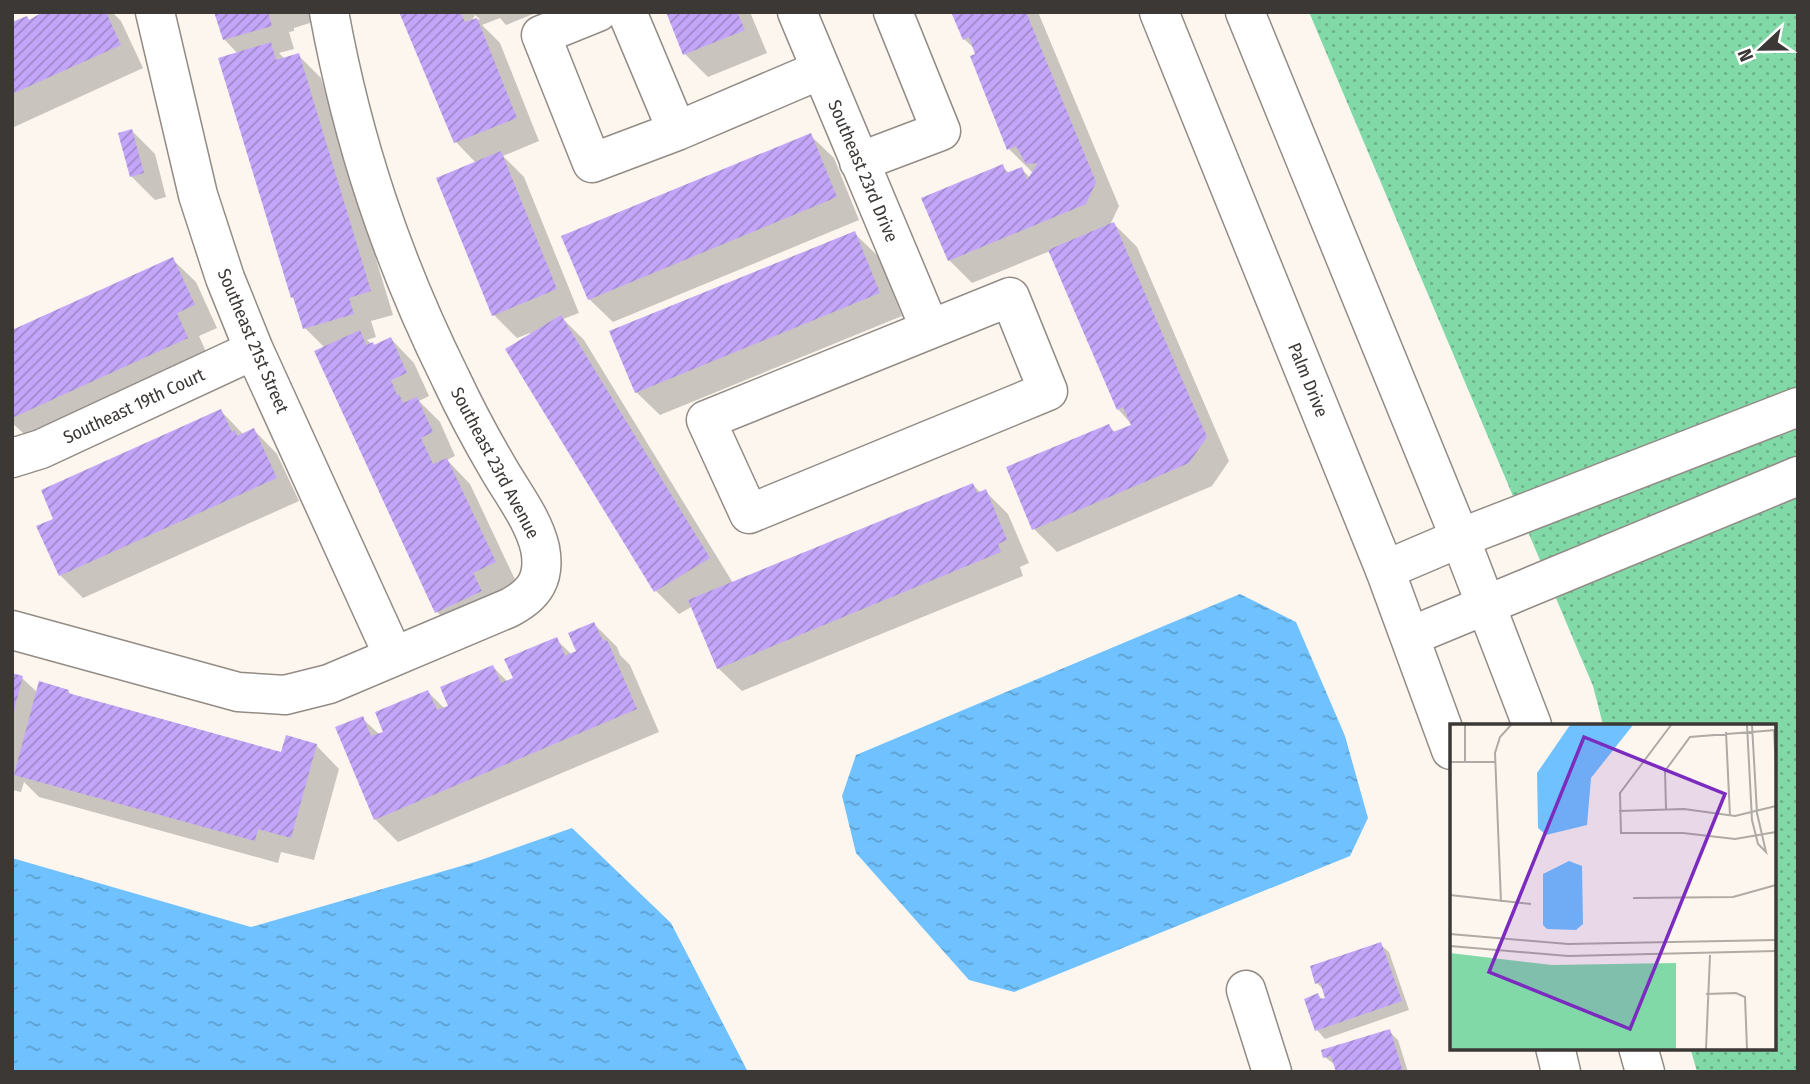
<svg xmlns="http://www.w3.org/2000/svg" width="1810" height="1084" font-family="'Fira Sans Condensed',sans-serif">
	<defs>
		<pattern id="green-dots" width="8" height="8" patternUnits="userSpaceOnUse" patternTransform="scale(1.75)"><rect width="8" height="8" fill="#82d9a8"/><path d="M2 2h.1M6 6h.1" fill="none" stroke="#6cb18a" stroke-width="1.8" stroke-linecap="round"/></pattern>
		<pattern id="water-ripples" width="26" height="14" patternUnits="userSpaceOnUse" patternTransform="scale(1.75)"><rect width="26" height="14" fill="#6fc2ff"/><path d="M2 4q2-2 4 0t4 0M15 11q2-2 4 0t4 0" fill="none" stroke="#5c9fcf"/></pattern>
		<pattern id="building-hatch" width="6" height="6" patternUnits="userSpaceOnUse" patternTransform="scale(1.75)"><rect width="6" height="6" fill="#c3a6f9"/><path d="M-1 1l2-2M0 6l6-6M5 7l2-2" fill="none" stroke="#a088ca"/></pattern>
	</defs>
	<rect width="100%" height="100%" fill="#fdf6ef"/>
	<!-- green -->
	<path fill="url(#green-dots)" d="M1309 12H1798V1072H1697L1690 1047H1773V725H1603L1593 686Z"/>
	<!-- water -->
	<path fill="url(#water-ripples)" d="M1240 594 1296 622 1345 736 1368 818 1350 856 1014 992 969 980 856 853 842 796 856 755Z
		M572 828 671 923 748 1072H12V858L251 927 475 862Z"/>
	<!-- shadow -->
	<path fill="#0003" fill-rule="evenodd" d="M45 12H112L121 21 143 68 12 128V24L27 18 31 21Z
		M216 12H311L313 22 294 28V31L289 32 294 49 279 53 285 59 298 55 321 78 393 315 371 321 376 337 367 340 375 347 391 339 414 363 429 396 419 401 440 422 455 456 447 460 470 484 518 586 460 635 437 612 325 348 305 328 297 301 292 297 238 54 224 39Z
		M401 12H538L506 25 500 18 482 25 500 43 539 141 503 156 524 177 579 313 563 319 584 340 733 583 973 485 981 493 985 491 1008 514 1029 563 1020 567 1023 576 742 691 718 668 693 606 679 614 656 591 507 349 531 335 530 333 517 338 494 315 476 163 456 142ZM475 15 480 19 471 22Z
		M667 12H750L767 53 708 77 685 54Z
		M953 12H1038L1119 206 1110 225 1114 224 1137 247 1229 461 1212 486 1057 552 1034 529 1109 426 1116 433 1133 426 1118 409 1050 251 972 283 949 260 1002 166 1010 174 1022 169 1030 178 1033 173 1009 149 976 50 964 39Z
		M132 131 155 154 166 197 155 200 131 176Z
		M810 135 834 158 859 220 613 322 589 299Z
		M854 233 878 256 902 316 660 415 636 392Z
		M172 259 196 282 217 328 199 336 210 361 33 442 12 423V332Z
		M221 411 244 435 254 430 277 454 299 501 83 598 60 575 56 519Z
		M594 624 617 647 620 655 630 665 659 732 398 842 375 819 362 718 380 735 385 733 428 692 445 709 493 667 508 682 515 679 556 639 572 655 578 652Z
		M12 675 22 678 38 693 68 691 73 696 283 754 316 745 339 769 314 860 281 852 278 863 39 797 24 782 21 792 12 790Z
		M1380 944 1389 952 1409 1010 1325 1039 1317 1030 1306 1000 1318 995 1323 1000 1327 999 1324 990 1317 983Z
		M1389 1031 1398 1040 1408 1072H1338L1335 1065 1325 1057Z"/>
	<!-- building -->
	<path fill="url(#building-hatch)" d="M43 12H106L121 45 12 94V22L27 16 29 20Z
		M214 12H268L272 26 223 40Z
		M399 12H460L465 22 477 18 517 118 454 143Z
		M666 12H737L745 30 683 55Z
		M951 12H1026L1096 182 1086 204 948 261 921 198 1003 164 1006 173 1022 167 1027 180 1038 163 1026 164 1016 146 1007 150 970 56 975 54 969 37 963 40Z
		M271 42 276 60 299 53 371 291 349 298 354 314 303 329 293 297 291 298 218 58Z
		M132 129 144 173 130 177 118 133Z
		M811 133 837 197 588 300 561 236Z
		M501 151 557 289 492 316 436 178Z
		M1114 222 1207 437 1189 463 1032 530 1006 467 1109 424 1113 432 1131 425 1123 407 1117 410 1048 250Z
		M855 231 880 293 635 393 609 331Z
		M173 257 195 305 177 313 188 338 12 418V330Z
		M561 315 710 558 654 592 505 349Z
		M360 330 366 345 373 342 374 345 391 337 407 373 391 380 397 395 399 394 403 403 417 397 433 432 421 438 433 464 447 458 496 562 473 573 482 591 435 613 314 351Z
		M221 409 232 432 235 430 237 436 254 428 277 478 59 576 36 526 53 519 41 490Z
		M973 483 977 493 986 489 1007 540 998 544 1001 552 717 669 688 600Z
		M594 622 603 641 607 640 637 709 374 820 335 727 363 716 371 736 383 732 375 712 428 690 437 710 448 706 440 687 493 665 501 683 513 678 504 659 557 637 565 656 576 651 568 633Z
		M12 673 23 676 13 714H12Z
		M39 681 69 690 68 693 281 752 286 735 317 744 291 838 258 829 255 841 14 775Z
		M1381 942 1402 1001 1315 1031 1304 999 1318 993 1320 999 1325 998 1320 982 1315 984 1310 966Z
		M1390 1029 1403 1072H1336L1331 1056 1323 1058 1321 1050Z"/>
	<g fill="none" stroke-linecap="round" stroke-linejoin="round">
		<!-- minor casing -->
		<g stroke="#938c86" stroke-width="41">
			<path id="minor" d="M155 12 198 195 225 278 254 350 393 655
				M598 12 541 35 592 163 677 131 820 70
				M627 12 677 131
				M797 12 930 329
				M859 162 941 131 893 12
				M1010 297 1048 391 749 514 706 420Z
				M12 458 41 449 254 350
				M1385 570 1460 538 1798 407
				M12 630 238 692 285 695 329 684 509 608C534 595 546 579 540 548 533 519 513 494 498 468 481 439 465 409 451 379 392 260 353 143 329 12
				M1411 636 1798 476
				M1246 990 1272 1072"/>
		</g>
		<!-- major casing -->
		<g stroke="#938c86" stroke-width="41">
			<path id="major" d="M1159 12 1385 570 1451 750
				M1245 12 1460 538 1532 725
				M1555 1047 1561 1072
				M1638 1047 1645 1072"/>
		</g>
		<!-- minor -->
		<use href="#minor" stroke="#fff" stroke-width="38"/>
		<!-- major -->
		<use href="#major" stroke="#fff" stroke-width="38"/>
	</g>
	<g text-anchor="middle" stroke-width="5" stroke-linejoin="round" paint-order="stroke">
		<!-- street labels -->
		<g font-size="18" fill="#3b3836" stroke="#fff">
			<text transform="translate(863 171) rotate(67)" y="6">Southeast 23rd Drive</text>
			<text transform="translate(253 341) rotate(67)" y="6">Southeast 21st Street</text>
			<text transform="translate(1308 380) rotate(68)" y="6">Palm Drive</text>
			<text transform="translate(134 406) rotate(-25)" y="6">Southeast 19th Court</text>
			<text transform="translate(495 463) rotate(62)" y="6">Southeast 23rd Avenue</text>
		</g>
	</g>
	<!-- overview -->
	<g transform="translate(1450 724)">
		<rect width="326" height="326" fill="#fdf6ef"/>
		<path d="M0 229 102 241 226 239V325H0Z" fill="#82d9a8"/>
		<path d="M120 1H183L141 54 137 101 96 111 88 104 87 49ZM119 137 132 142 133 200 126 206 97 205 93 201V150Z" fill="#6fc2ff"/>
		<path fill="none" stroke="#afaaa5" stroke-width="2" d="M15 1V38M221 1 170 69 171 109H233L285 115 326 108M297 1 302 96 308 120 316 128 307 89 302 1M324 6 326 45M276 8 280 92M0 38H45M216 85 215 47 240 13 326 6M169 87 234 85 285 92 326 82M0 171 81 180M183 174 283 173 326 161M51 178 45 29 50 13 61 1M0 210 118 220 326 216M0 222 118 232 326 227M256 270 286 269 295 273 297 325M256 325 260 231"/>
		<path fill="#7b2cbf" fill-opacity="0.15" stroke="#7b2cbf" stroke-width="3.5" d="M134 13 275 70 180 305 39 248Z"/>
		<rect width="326" height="326" fill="none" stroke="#3b3836" stroke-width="3.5"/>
	</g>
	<!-- border -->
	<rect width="1810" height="1084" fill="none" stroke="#3b3836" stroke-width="28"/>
	<!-- north arrow -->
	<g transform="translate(1761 49) rotate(248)" stroke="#ffffff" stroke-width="5" paint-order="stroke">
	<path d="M0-5L12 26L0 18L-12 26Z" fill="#3b3836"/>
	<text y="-10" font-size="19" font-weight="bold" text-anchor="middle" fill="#3b3836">N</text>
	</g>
</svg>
